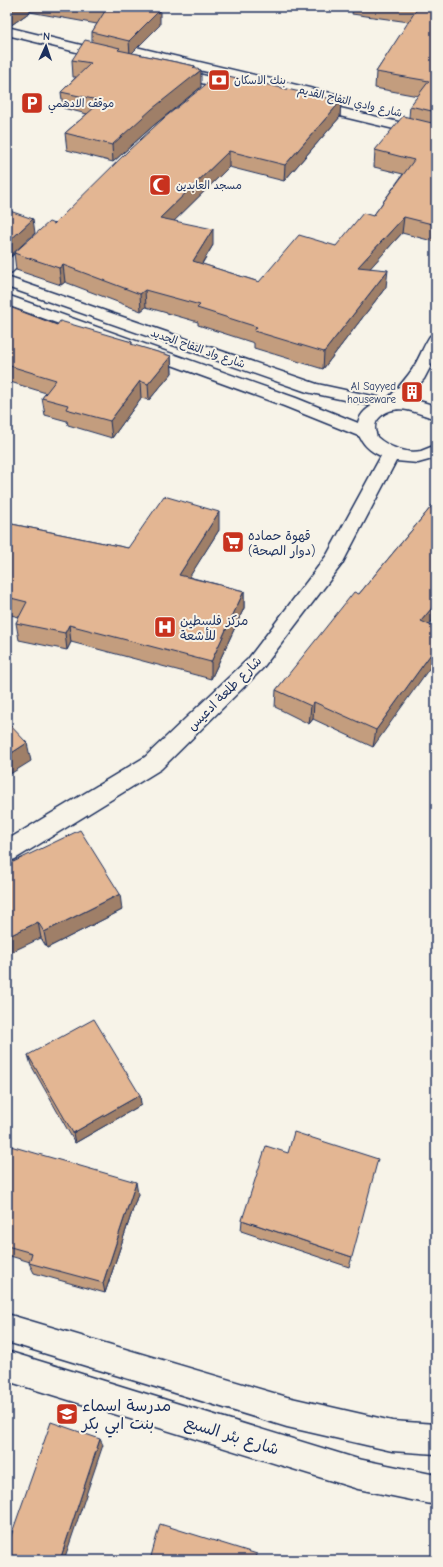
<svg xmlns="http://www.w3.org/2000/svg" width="443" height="1567" font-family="'Comic Neue','Playpen Sans Arabic',sans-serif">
	<rect width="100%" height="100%" fill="#f7f3e8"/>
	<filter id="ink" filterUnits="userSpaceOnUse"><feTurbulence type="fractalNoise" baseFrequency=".025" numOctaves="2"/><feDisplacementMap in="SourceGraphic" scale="8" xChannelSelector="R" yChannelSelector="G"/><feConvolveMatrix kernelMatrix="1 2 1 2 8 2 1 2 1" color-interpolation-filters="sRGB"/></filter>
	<g filter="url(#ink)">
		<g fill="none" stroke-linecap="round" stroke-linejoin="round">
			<!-- minor casing -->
			<g stroke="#1b2f5e" stroke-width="3">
				<path id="minor" d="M38 236 43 238 46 241 43 244 12 272 7 274V261L33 238Z"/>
			</g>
			<!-- tertiary casing -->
			<g stroke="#1b2f5e" stroke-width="3">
				<path id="tertiary" d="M7 27 114 53 115 56 114 59 109 60 7 35Z
					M106 40 335 94 340 95 342 98 340 101 335 102 101 47 100 44 101 41Z
					M173 68 244 85 246 88 244 91 239 92 168 75 166 72 168 69Z
					M311 101 436 131V139L306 108 304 105 306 102Z
					M7 277 317 384 391 400 397 401 400 405 397 409 391 410 307 392 7 287Z
					M7 295 296 398 373 429 376 433 373 437 367 439 361 437 284 406 7 305Z
					M7 1314 287 1397 392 1421 436 1424V1454L392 1451 287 1427 7 1342Z
					M7 1351 358 1459 436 1475V1505L358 1489 7 1381Z"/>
			</g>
			<!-- secondary casing -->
			<g stroke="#1b2f5e" stroke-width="3">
				<path id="secondary" d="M436 335V356L424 379 406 399 419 401 436 406V419C418 414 397 401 380 417 374 422 374 430 377 437 388 447 406 454 421 451 426 449 431 447 436 445V458L418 463 396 461 342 564 262 669 161 769 15 859 7 862V840L145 757 248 659 327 555 381 456C359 447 347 422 370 407 375 403 382 403 387 399 395 392 402 383 409 374 418 363 422 348 430 336Z"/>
			</g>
			<!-- minor -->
			<use href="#minor" fill="#f7f3e8" fill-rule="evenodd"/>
			<!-- tertiary -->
			<use href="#tertiary" fill="#f7f3e8" fill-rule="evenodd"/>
			<!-- secondary -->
			<use href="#secondary" fill="#f7f3e8" fill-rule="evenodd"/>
		</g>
		<!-- wall -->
		<path fill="#c39d7e" stroke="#1b2f5e" d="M7 7H147L146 8 160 25 132 53 195 66V69L201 87 153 126 113 162 67 150 65 133 87 114 63 108 61 92 76 77H73L72 60 92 41V32L97 24 30 12 10 26H7Z
			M353 7H436V242L402 233 370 268 386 287 323 369 254 348V343L198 325V322L146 307 141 311 65 282 61 285 16 270 14 253 54 224 341 101 340 117 284 181 229 167 174 221 213 245 202 264 259 282 336 246 373 216 403 174 374 167 375 150 409 117 410 106 418 96 375 88 376 72 409 22 352 14Z
			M7 306 57 325 132 342V345L171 356 172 373 149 400 141 398 112 438 68 425 67 421 45 415 42 398 46 393 7 381Z
			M436 501V616L429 625 373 747 313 719 309 724 275 707 276 690 359 594Z
			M7 523 128 548 219 530 189 577 244 591V608L211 679 71 642 67 650 19 640 16 623 19 617 7 614Z
			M7 865 122 910 47 948 41 938Z
			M28 1055 140 1095 141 1105 75 1143 31 1065Z
			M7 1145 138 1194 105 1293 34 1273 29 1263 30 1262 7 1255Z
			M242 1220 352 1257 349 1267 241 1231Z"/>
		<!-- shaded-wall -->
		<path fill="#9f7f67" stroke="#1b2f5e" d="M15 7H30V12L10 26 8 12Z
			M160 10V25L130 55 129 41Z
			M195 66V75L201 70V87L153 126 113 162 112 145Z
			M341 101 340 117 284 181 285 165Z
			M229 151V167L160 235V218Z
			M404 217 402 233 356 284 358 267Z
			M33 219 35 233 7 259V243Z
			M213 229V245L193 278V261Z
			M63 265 65 282 61 285 59 268Z
			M388 270 386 287 323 369 324 352Z
			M145 290 146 307 141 311 140 294Z
			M171 356 172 373 149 400 148 384Z
			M140 381 141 398 112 438 110 421Z
			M219 512V530L180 592 179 575Z
			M244 591V608L211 679V662Z
			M436 603V616L418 639 421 621Z
			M69 625 71 642 67 650 65 633Z
			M436 647V659L373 747 376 730Z
			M314 702 313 719 309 724 311 706Z
			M27 743 31 761 7 776V756Z
			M120 894 122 910 47 948 44 932Z
			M38 922 41 938 7 954V937Z
			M140 1095 141 1105 75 1143 73 1133Z
			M136 1182 138 1194 105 1293 103 1283Z
			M100 1439 103 1445 64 1560H60Z"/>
		<!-- building -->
		<path fill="#e3b693" stroke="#1b2f5e" d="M7 7H15L8 12H7Z
			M82 7H143L160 10 129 41 92 32 105 11Z
			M418 7H436V112L410 106 429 81 376 72Z
			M85 40 120 48 118 50 195 66 193 68 201 70 152 109 112 145 65 133 102 101 61 92 91 63 72 60Z
			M219 74 341 101 285 165 229 151 160 218 213 229 193 261 259 282 299 235 336 246 363 213 373 216 414 160 375 150 403 116 436 124V225L404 217 358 267 388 270 324 352 254 331 257 327 197 308 200 305 145 290 140 294 63 265 59 268 14 253 49 222 54 224 129 150 164 118Z
			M7 210 33 219 7 243Z
			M7 306 57 325 60 321 132 342 131 344 171 356 148 384 140 381 110 421 66 409 68 405 42 398 56 380 7 365Z
			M164 496 219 512 179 575 244 591 211 662 69 625 65 633 16 623 27 602 7 597V523L128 548Z
			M436 501V603L421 621 436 628V647L376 730 314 702 311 706 276 690 354 592 359 594Z
			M7 722 27 743 7 756Z
			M80 830 120 894 44 932 38 922 7 937V865Z
			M94 1019 140 1095 73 1133 28 1055Z
			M294 1132 378 1159 352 1257 242 1220 266 1146 288 1153Z
			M7 1145 136 1182 103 1283 29 1263 32 1253 7 1246Z
			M51 1422 100 1439 60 1560H7V1547Z
			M160 1524 257 1554 256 1560H150Z"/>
	</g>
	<!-- icons -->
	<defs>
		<g id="bank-square" transform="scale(1.15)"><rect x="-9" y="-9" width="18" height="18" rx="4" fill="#c8321e" stroke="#f7f3e8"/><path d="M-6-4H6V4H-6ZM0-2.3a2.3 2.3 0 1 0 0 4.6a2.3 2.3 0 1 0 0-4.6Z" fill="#fff"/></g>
		<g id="parking-square" transform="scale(1.15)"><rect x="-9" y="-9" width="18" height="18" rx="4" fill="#c8321e" stroke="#f7f3e8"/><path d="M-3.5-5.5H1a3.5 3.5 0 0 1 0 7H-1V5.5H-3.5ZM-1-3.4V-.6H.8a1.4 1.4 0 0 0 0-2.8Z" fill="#fff"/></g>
		<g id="mosque-square" transform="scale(1.15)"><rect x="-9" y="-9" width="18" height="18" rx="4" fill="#c8321e" stroke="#f7f3e8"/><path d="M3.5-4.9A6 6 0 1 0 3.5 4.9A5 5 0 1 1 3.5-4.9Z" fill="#fff"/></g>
		<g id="building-square" transform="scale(1.15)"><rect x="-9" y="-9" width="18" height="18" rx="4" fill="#c8321e" stroke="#f7f3e8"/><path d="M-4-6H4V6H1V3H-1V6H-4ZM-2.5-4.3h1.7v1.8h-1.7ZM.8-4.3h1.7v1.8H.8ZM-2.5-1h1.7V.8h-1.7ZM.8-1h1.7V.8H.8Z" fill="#fff"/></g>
		<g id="supermarket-square" transform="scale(1.15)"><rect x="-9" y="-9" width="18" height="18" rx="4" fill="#c8321e" stroke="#f7f3e8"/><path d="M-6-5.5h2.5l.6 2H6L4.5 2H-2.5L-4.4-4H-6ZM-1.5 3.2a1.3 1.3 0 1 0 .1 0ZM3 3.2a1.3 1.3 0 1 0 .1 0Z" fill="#fff"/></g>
		<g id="hospital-square" transform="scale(1.15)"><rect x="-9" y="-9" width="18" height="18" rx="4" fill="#c8321e" stroke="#f7f3e8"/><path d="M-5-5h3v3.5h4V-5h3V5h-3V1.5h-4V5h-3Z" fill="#fff"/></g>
		<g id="school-square" transform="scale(1.15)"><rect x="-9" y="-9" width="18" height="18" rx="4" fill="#c8321e" stroke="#f7f3e8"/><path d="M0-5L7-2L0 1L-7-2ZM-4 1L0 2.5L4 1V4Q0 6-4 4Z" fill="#fff"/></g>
	</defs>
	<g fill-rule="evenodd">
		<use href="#bank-square" x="219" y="80"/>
		<use href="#parking-square" x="32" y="103"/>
		<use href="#mosque-square" x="160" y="185"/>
		<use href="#building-square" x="412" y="392"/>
		<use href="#supermarket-square" x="233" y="542"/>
		<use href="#hospital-square" x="165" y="627"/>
		<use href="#school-square" x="67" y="1414"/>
	</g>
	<g text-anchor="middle" stroke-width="4" stroke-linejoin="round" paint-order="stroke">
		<!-- far-poi labels -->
		<g font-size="11" fill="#1b2f5e" stroke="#f7f3e8" text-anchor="start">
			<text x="234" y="84">بنك الاسكان</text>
			<text x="48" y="107">موقف الادهمي</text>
			<text x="176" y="189">مسجد العابدين</text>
			<text x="396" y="390" text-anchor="end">Al Sayyed<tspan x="396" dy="13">houseware</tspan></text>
		</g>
		<!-- far-street labels -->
		<g font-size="11" fill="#1b2f5e" stroke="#f7f3e8">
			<text transform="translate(350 101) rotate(13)" y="4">شارع وادي التفاح القديم</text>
			<text transform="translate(198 348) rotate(19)" y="4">شارع واد التفاح الجديد</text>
		</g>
		<!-- poi labels -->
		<g font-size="13" fill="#1b2f5e" stroke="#f7f3e8" text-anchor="start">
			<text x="248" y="540">قهوة حماده<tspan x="248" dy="15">(دوار الصحة)</tspan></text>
			<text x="180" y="625">مركز فلسطين<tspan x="180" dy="15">للأشعة</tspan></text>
		</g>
		<!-- street labels -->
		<g font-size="13" fill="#1b2f5e" stroke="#f7f3e8">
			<text transform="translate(224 693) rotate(-45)" y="5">شارع طلعة ادعيس</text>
		</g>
		<!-- near-poi labels -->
		<g font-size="16" fill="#1b2f5e" stroke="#f7f3e8" text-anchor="start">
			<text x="82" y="1411">مدرسة اسماء<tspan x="82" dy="18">بنت ابي بكر</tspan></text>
		</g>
		<!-- near-street labels -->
		<g font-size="16" fill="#1b2f5e" stroke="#f7f3e8">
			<text transform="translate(232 1435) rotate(17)" y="6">شارع بئر السبع</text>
		</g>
	</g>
	<!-- margin -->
	<rect width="443" height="1567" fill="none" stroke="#f7f3e8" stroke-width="24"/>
	<rect x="12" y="12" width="419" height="1543" fill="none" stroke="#1b2f5e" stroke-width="1.5" filter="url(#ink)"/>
	<!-- north arrow -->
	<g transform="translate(46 46) rotate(3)" stroke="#f7f3e8" stroke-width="3" paint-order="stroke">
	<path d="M0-3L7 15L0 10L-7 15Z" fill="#1b2f5e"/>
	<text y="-6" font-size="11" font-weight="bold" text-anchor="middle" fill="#1b2f5e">N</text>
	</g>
</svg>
